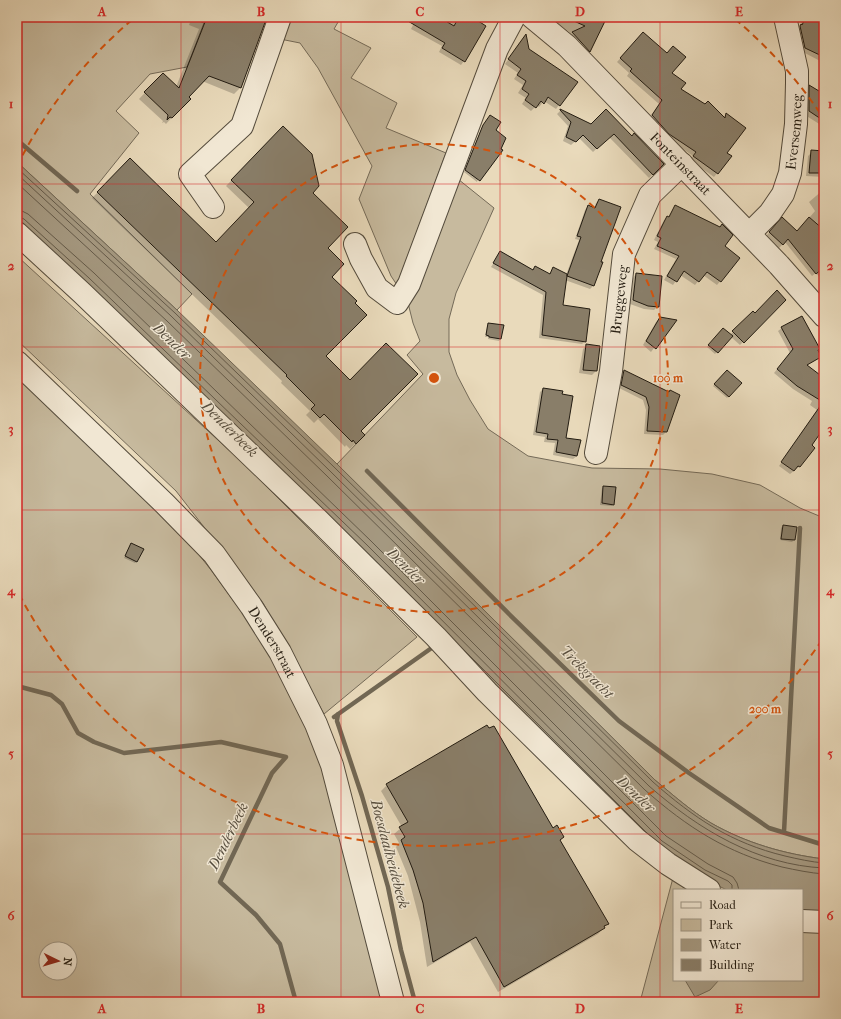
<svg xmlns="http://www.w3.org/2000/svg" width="841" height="1019" font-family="'IM FELL French Canon',serif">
	<rect width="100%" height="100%" fill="#e9dabb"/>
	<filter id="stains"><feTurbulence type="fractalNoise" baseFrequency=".005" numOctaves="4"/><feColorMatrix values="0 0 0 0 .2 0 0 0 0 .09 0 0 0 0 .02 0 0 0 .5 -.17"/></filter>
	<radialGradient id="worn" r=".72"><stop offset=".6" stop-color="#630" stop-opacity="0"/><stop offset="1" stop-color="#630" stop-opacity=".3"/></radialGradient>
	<!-- green -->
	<path fill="#c7ba9e" stroke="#746a58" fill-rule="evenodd" d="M17 17H195L194 19 204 23 187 67 150 74 116 111 139 133 90 194 192 294 177 310 17 162Z
		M283 17H341L334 29 371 48 351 78 397 103 386 128 446 153 397 285 391 276 359 199 372 166 318 68 300 43 280 39Z
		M453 175 494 208 456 293 449 319V352L457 375 470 400 488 429 528 456 592 468 660 469 712 474 760 485 800 508 824 518V859C784 854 746 843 711 823 691 811 673 795 655 780L337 464 423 374 407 355 420 341 413 323 408 303Z
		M17 256 242 462 417 637 324 714 263 603 176 491 17 340Z
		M17 376 177 527 211 570 262 640 291 692 324 770 384 1002H17ZM46 949H70V973H46Z
		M674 874 691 890H674V980H802V927H824V1002H640Z"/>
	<!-- water -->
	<path fill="#a59981" stroke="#716754" d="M17 162 177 310 337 464 655 780C673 795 691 811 711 823 746 843 784 854 824 859V912L802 910V890H727L700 877 657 848 17 224Z
		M685 980H719L710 990 695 997Z"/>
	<!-- shadow -->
	<path fill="#0003" d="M192 17H266L240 88 234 94 202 81 187 97 189 99 166 124 164 122 162 123 163 121 139 99 157 80 176 87 199 29 189 25Z
		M408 17H470L464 61 461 65 439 52 442 46 411 29 415 21Z
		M550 17H593L603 22 590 52 586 55 569 37 572 34Z
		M804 17H820L819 19 824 22V63L801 51 797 31Z
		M525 36 528 49 559 105 556 109 544 101 539 107 537 105 531 111 522 104 526 98 518 93 523 85 514 79 518 73 505 64Z
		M640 37 670 73 679 89 723 117 727 114 726 153 731 156 714 177 690 160 693 156 666 137 648 120 659 104 627 76 629 73 617 62Z
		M810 86 824 95V136L820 133 824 127 805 115 806 89Z
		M560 111 591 125 632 137 663 164 649 178 609 137 593 152 579 138 571 145 563 141 568 126 557 114Z
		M488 118 494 131 477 182 464 172 482 127Z
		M283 127 311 193 326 248 331 277 324 356 360 431 364 435 350 449 346 445 345 447 318 419 314 423 306 415 310 411 281 383 282 381 92 198 131 159 216 243 249 208 226 186Z
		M811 153 824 154V177L806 176 808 156Z
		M823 190 824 191V283L816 273 812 276 785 242 779 248 766 236 782 219 797 232 815 211 809 202Z
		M599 200 600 262 593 286 590 289 565 280 562 306 585 341 582 344 539 338 543 295 491 267 500 253 532 270 535 267 549 275 553 269 566 275 579 240 575 239 585 210 588 206 594 208 596 203Z
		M675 206 739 258 717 285 703 275 695 285 680 275 673 285 664 280 676 259 654 249 658 242 654 240 664 220 668 217Z
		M636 274 658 306 654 310 644 309 630 304 633 278Z
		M785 300 740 345 731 337 715 354 707 347 723 329 730 335 753 312 755 314Z
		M660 318 675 320 651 352 643 345 656 322Z
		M489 324 503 326 500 339 499 341 488 339V337H485L487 326Z
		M782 328 817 351 820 356 806 366 824 379V432L821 430 800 466 790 474 779 466 817 410 810 405 812 401 793 389 774 373 790 353 778 331Z
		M587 345 599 347 596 371 592 375 579 373 583 349Z
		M624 371 668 393 670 391 666 432 663 435 644 434 646 410 643 400 619 388 621 374Z
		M727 371 740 383 727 398 713 386Z
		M543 389 561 395 565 439 577 456 573 459 553 455 555 443 544 442 545 437 533 435 540 392Z
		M604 487 613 505 612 506 600 505 602 488Z
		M783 526 795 527 794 540 792 542 780 540 781 528Z
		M131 544 137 561 135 563 124 558Z
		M387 785 553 829 563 837 560 841 608 923 598 934 498 992 470 942 427 967 420 922 408 876 396 847 399 843 394 834 402 827 381 791Z"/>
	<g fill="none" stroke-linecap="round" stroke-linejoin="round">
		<!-- shore -->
		<path stroke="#645a49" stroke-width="1" d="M17 168 175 313 334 467 653 782C694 818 731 843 785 856 798 859 811 862 824 863
			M17 174 171 316 330 471 649 786C698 829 757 865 824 868
			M17 183 167 321 326 475 645 790C687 827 727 853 782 867 796 870 810 873 824 874
			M17 210 22 211 28 214 94 273 371 541 666 836 708 864 733 877 737 883 739 890
			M17 216 24 219 89 278 367 545 662 841 705 870 728 881 732 885V890
			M462 648 647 833"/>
		<!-- stream -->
		<path stroke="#716754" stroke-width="4.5" d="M17 140 77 191
			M367 471 509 614 619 721 689 773 769 828 824 845
			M17 686 51 695 62 704 78 733 94 742 124 753 221 742 286 757 272 773 220 882 256 915 280 944 296 1002
			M338 714 337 721 362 796 388 887 401 950 415 1002
			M334 717 433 647
			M784 832 800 528"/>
	</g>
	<!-- building -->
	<path fill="#897e69" stroke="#221b11" d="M207 17H267L241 88 209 76 189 97 191 99 172 118 170 117 167 120 168 115 144 92 163 73 179 88Z
		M401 17H439L454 26 459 17H472L486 26 465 62 442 48 445 43Z
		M565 17H595L598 19 607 17 590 52 572 32 585 26Z
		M806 17H818L824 21V57L805 48 800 26 801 24 802 25Z
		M643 32 667 53 673 46 686 57 672 73 686 83 681 89 705 104 708 101 725 118 726 113 746 128 727 153 732 156 718 174 693 156 696 152 669 134 652 115 662 100 630 71 632 69 620 58Z
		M526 34 529 49 578 82 560 106 548 97 544 104 541 101 536 108 525 100 529 94 522 89 526 81 517 75 521 69 508 59Z
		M809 85 824 94V121L809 111Z
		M560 109 591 124 606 109 632 136 634 133 664 164 653 175 614 134 597 149 583 135 576 142 566 137 571 122 560 110Z
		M490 115 501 122 496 130 506 138 501 149 503 150 480 181 465 170 483 125Z
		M283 126 312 154 319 186 313 193 348 227 328 248 344 264 332 277 357 301 355 303 367 315 326 356 350 380 386 343 418 374 361 431 365 435 356 444 353 440 352 442 324 414 320 418 311 409 315 405 286 376 287 375 97 192 130 158 216 242 254 202 231 180Z
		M811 150 824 151V173H809Z
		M599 199 621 207 601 262H603L594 286 567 276 563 305 590 309 586 342 542 335 546 292 493 263 500 251 533 270 535 266 550 274 553 267 567 274V276L581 237 577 236 588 205 595 208Z
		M675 205 720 227 722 224 733 235 725 246 740 258 721 282 707 272 699 282 684 271 677 282 667 276 679 256 657 246 661 238 657 236 667 216 669 217Z
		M782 217 797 231 809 217 824 230V267L816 274 788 239 783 245 769 232Z
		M636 273 662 276 659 307 648 306 633 300Z
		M777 290 786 300 744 343 732 331 753 311 755 313Z
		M802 316 820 349 818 350 821 357 807 365 824 378V428L812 445 815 448 800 467 798 466 794 471 781 462 823 402 797 386 777 369 793 349 781 327Z
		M660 317 677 320 656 349 646 341Z
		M488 323 504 325 501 339 489 337V336L486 335Z
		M723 328 733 336 718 353 708 345Z
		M586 344 600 346 597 371 583 370Z
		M624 370 669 392 670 390 680 395 667 432 647 431 649 407 646 397 621 385Z
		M727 370 742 383 729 397 714 384Z
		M543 388 563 391 562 394 573 396 566 438 581 440 577 456 556 452 558 440 547 439 548 434 536 432Z
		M603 486 616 487 614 505 602 503Z
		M783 525 797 527 795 540 781 539Z
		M131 543 144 549 137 562 125 556Z
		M487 725 489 728 494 726 553 828 557 825 564 837 560 840 609 924 604 926 605 928 504 987 476 937 433 962 423 903 413 870 401 840 405 837 399 827 408 822 386 784Z"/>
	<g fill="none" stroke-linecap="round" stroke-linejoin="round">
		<!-- minor casing -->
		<g stroke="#544b3c" stroke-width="24">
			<g id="minor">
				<path id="s1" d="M532 17 567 46 779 265 824 316"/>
				<path d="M213 207 190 174 242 126 280 17"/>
				<path d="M17 233 82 293 318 520 436 637 487 692 637 840 668 864 709 890"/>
				<path id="s2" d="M749 234 770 213 783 194 790 173 796 124 797 83V71L785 17"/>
				<path d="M355 244 361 259 377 288 397 303 409 284 497 49 514 17"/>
				<path id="s3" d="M17 362 165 504 214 554 251 606 280 652 316 724 332 765 393 1002"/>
				<path id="s4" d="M596 453 611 371 624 254 650 195 682 164"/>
				<path d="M802 921 824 922"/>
			</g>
		</g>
		<!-- minor -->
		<use href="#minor" stroke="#f1e7d3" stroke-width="22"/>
	</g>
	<!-- grid -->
	<path fill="none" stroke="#d62828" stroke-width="1" stroke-opacity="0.55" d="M181 17V1002M341 17V1002M500 17V1002M660 17V1002M17 184H824M17 347H824M17 510H824M17 672H824M17 834H824"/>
	<!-- distance rings -->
	<g fill="none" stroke="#d4530c" stroke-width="2" stroke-dasharray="7 5">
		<circle cx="434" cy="378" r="234"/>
		<path d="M822 640A468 468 0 0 1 17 590M17 166A468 468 0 0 1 133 19M735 19A468 468 0 0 1 822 116"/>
	</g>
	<g text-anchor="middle" stroke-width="3" stroke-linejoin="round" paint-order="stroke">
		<!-- street labels -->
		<g font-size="14" fill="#221b11" stroke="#f1e7d3">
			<text dy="5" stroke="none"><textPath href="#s2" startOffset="116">Eversemweg</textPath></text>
			<text dy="5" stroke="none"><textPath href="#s1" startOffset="209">Fonteinstraat</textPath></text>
			<text dy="5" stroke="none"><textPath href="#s4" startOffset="155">Bruggeweg</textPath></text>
			<text dy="5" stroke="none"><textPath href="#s3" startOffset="381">Denderstraat</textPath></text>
		</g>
		<!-- water labels -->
		<g font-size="15" font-style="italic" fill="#564d3e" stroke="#f1e7d3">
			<text transform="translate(172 341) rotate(44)" y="5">Dender</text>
			<text transform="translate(230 429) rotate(45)" y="5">Denderbeek</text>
			<text transform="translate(406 566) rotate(44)" y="5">Dender</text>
			<text transform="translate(587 672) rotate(45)" y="5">Trekgracht</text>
			<text transform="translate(636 794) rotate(43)" y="5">Dender</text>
			<text transform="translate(228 836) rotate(-64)" y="5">Denderbeek</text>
			<text transform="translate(390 854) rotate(75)" y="5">Boesdaalheidebeek</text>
		</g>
	</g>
	<circle cx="434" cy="378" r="6" fill="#d4530c" stroke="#f1e7d3" stroke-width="2"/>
	<g font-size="12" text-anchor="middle" font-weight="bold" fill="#d4530c" stroke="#f1e7d3" stroke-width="3" stroke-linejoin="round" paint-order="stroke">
		<text x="668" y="382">100 m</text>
		<text x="765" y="713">200 m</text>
	</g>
	<!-- margin -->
	<rect width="841" height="1019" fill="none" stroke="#e9dabb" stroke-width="44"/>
	<!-- legend -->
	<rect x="673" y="889" width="130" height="92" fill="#f1e7d3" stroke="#9e9585"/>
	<rect x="681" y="902" width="20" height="6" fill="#f1e7d3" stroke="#9e9585"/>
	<text x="709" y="909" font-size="12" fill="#221b11">Road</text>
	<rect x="681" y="919" width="20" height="12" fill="#c7ba9e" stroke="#9e9585"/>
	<text x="709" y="929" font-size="12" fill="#221b11">Park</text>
	<rect x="681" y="939" width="20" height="12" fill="#a59981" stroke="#9e9585"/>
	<text x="709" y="949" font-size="12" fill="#221b11">Water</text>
	<rect x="681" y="959" width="20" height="12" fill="#897e69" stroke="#9e9585"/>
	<text x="709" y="969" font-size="12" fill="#221b11">Building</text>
	<!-- north arrow -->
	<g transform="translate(58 961) rotate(95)"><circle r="19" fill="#f1e7d3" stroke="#9e9585"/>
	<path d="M0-3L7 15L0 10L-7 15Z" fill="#8f2418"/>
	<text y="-6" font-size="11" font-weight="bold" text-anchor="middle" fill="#221b11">N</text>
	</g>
	<rect x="22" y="22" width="797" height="975" fill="none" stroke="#d62828" stroke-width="1.5"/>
	<g font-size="13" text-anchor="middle" font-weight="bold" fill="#d62828">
		<text x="102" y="16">A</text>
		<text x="261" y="16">B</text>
		<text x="420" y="16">C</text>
		<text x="580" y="16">D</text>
		<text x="739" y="16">E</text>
		<text x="11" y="108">1</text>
		<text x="830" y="108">1</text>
		<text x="11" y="270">2</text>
		<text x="830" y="270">2</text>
		<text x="11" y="433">3</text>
		<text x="830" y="433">3</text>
		<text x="11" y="595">4</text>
		<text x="830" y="595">4</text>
		<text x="11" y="758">5</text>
		<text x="830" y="758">5</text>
		<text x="11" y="920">6</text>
		<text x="830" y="920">6</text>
		<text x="102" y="1013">A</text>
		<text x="261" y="1013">B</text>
		<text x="420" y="1013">C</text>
		<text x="580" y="1013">D</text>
		<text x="739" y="1013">E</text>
	</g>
	<rect width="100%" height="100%" filter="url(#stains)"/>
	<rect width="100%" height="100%" fill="url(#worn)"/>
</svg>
